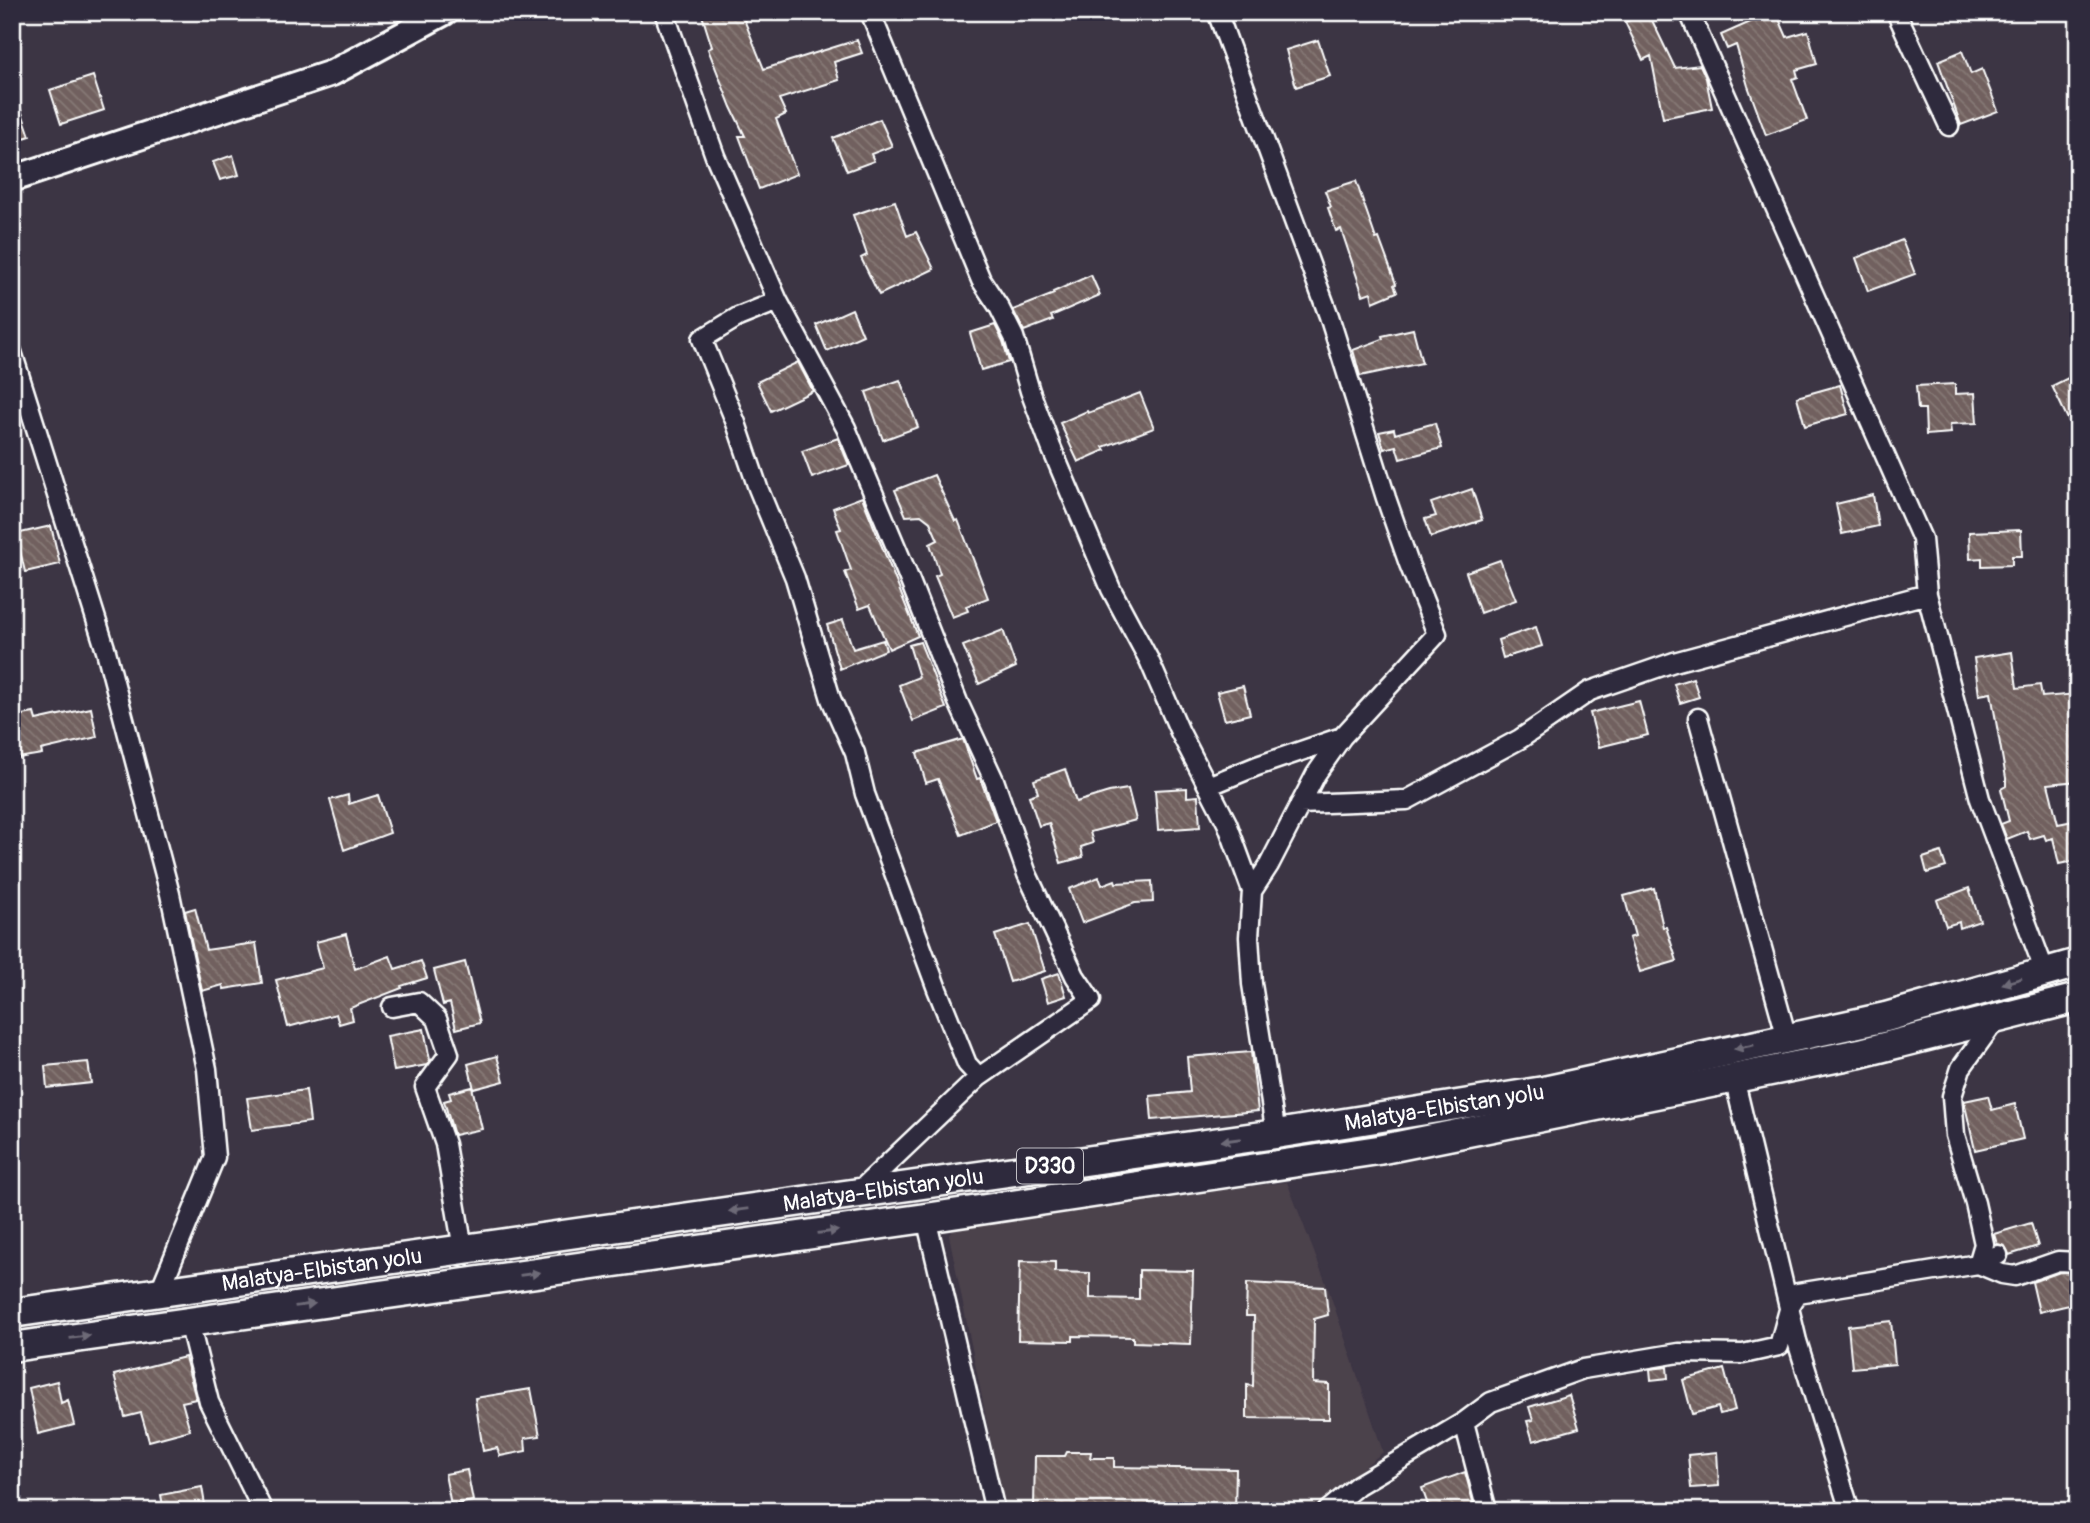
<svg xmlns="http://www.w3.org/2000/svg" width="2090" height="1523" font-family="Pangolin,sans-serif">
	<defs>
		<pattern id="building-back-hatch" width="6" height="6" patternUnits="userSpaceOnUse" patternTransform="scale(1.75)"><rect width="6" height="6" fill="#71615e"/><path d="M-1 5l2 2M0 0l6 6M5-1l2 2" fill="none" stroke="#867976"/></pattern>
	</defs>
	<rect width="100%" height="100%" fill="#3c3544"/>
	<filter id="ink" filterUnits="userSpaceOnUse"><feTurbulence type="fractalNoise" baseFrequency=".0143" numOctaves="2"/><feDisplacementMap in="SourceGraphic" scale="14" xChannelSelector="R" yChannelSelector="G"/><feConvolveMatrix kernelMatrix="1 2 1 2 8 2 1 2 1" color-interpolation-filters="sRGB"/></filter>
	<g filter="url(#ink)">
		<!-- built -->
		<path fill="#4c424c" d="M1287 1182 1329 1291 1383 1452 1309 1511H1005L949 1235 961 1221Z"/>
		<!-- building -->
		<path fill="url(#building-back-hatch)" stroke="#fff" stroke-width="2" d="M701 12H741L764 69 857 40 862 53 834 62 839 80 779 99 786 114 776 119 797 174 759 189 739 136H745L731 107 708 49 712 47Z
			M1645 12H1648L1675 68 1700 65 1706 78 1712 108 1663 118 1651 56 1643 60 1625 22Z
			M1773 12H1776L1787 37 1808 31 1817 64 1796 70 1798 77 1792 79 1807 120 1766 135 1748 86 1736 45 1727 49 1721 35Z
			M1318 40 1330 76 1296 87 1286 50Z
			M1962 51 1971 74 1982 69 1998 111 1961 125 1938 61Z
			M93 76 104 110 61 124 50 90Z
			M15 92 30 136 12 142V93Z
			M880 119 892 146 871 154 874 161 847 171 833 138Z
			M233 155 239 175 220 180 213 162Z
			M1356 181 1376 239 1379 238 1396 284 1394 285 1397 292 1373 302 1371 292 1363 295 1341 229 1336 231 1328 208 1331 207 1325 191Z
			M895 201 907 236 916 232 934 269 879 295 861 258 867 255 853 215Z
			M1902 240 1915 274 1868 291 1856 258Z
			M1091 275 1100 295 1051 316 1053 320 1024 331 1013 310 1054 294 1053 292Z
			M852 309 863 335 827 351 816 325Z
			M995 325 1003 341 1009 362 981 370 970 333Z
			M1413 329 1422 363 1360 376 1353 350 1383 339 1382 336Z
			M798 362 813 391 771 411 757 382Z
			M2078 373V440L2052 386Z
			M900 380 918 427 883 440 866 392Z
			M1955 384V394L1975 393 1977 423 1950 424 1951 433 1926 435 1925 409H1918L1916 386Z
			M1840 385 1848 414 1805 426 1797 397Z
			M1140 393 1154 428 1103 447 1105 450 1078 462 1060 423 1087 411 1088 413Z
			M1435 423 1442 448 1400 459 1396 446 1384 449 1379 432 1394 429 1395 434Z
			M838 438 849 465 812 478 802 451Z
			M934 475 955 521 958 520 988 598 966 606 968 611 952 617 935 576 940 574 930 544 938 540 930 522 921 515 906 516 895 490Z
			M1472 489 1482 520 1431 537 1425 519 1436 516 1431 503Z
			M1873 495 1878 526 1842 534 1836 504Z
			M862 497 918 636 889 649 870 605 859 609 845 572 851 570 837 530 841 529 833 508Z
			M51 526 60 564 25 572 16 534Z
			M2021 530 2022 556H2012V565L1982 566V558L1970 559 1969 532Z
			M1500 560 1516 600 1480 613 1466 572Z
			M843 620 853 649 883 640 886 650 840 669 827 625Z
			M1536 627 1542 646 1503 658 1498 640Z
			M1003 630 1016 667 979 684 963 646Z
			M920 642 946 708 913 721 899 685 919 677 909 645Z
			M2012 652 2017 688 2040 685 2042 697 2078 694V781L2048 784 2058 824 2078 820V860L2059 864 2053 838 2046 840 2044 835 2030 839 2027 831 2007 839 2001 824 2009 821 2001 789 2006 786V778L1991 693 1979 695 1974 658Z
			M1693 678 1699 697 1680 703 1674 684Z
			M1243 686 1250 714 1225 720 1217 692Z
			M1639 701 1648 735 1599 747 1590 713Z
			M91 708 97 737 41 750 42 754 12 759V717L34 713 36 720Z
			M963 739 977 779 980 778 996 821 961 835 938 779 926 783 917 753Z
			M1065 769 1076 802 1109 792 1128 789 1136 820 1090 832 1093 843 1081 847 1083 857 1061 863 1049 823 1039 826 1029 796 1038 793 1034 780Z
			M1187 788V797L1198 796 1200 827 1158 830 1155 790Z
			M348 795 349 804 378 795 390 833 344 850 330 800Z
			M1941 852 1946 867 1927 873 1923 858Z
			M1099 877 1102 885 1115 880 1116 883 1152 881 1153 902 1135 903 1082 923 1069 889Z
			M1654 888 1663 927H1666L1677 961 1640 972 1629 938 1635 936 1624 896Z
			M1969 888 1980 921 1960 928 1959 922 1946 926 1937 900Z
			M195 908 206 950 256 943 262 983 224 989 223 985 202 991 185 911Z
			M1030 924 1045 971 1010 982 995 935Z
			M346 934 355 969 390 956 395 969 421 961 427 978 401 986 402 988 350 1008 353 1020 339 1024 336 1014 288 1027 276 980 323 968 316 942Z
			M465 962 480 1023 456 1029 450 1003 443 1005 434 970Z
			M1059 973 1066 996 1048 1002 1041 979Z
			M424 1029 430 1060 427 1065 394 1071 387 1036Z
			M1251 1052 1258 1111 1152 1120 1150 1096 1190 1092 1187 1057Z
			M497 1056 504 1081 474 1089 468 1064Z
			M88 1062 91 1083 47 1088 45 1066Z
			M472 1087 482 1129 454 1135 444 1101 451 1099 449 1093Z
			M306 1090 310 1122 252 1130 247 1098Z
			M1988 1096 1992 1110 2015 1104 2023 1139 1975 1150 1964 1101Z
			M2031 1223 2038 1246 2009 1255 2005 1246 1997 1244 1994 1234Z
			M1020 1261 1055 1262V1272L1090 1273V1298L1139 1299V1270L1193 1271 1191 1344 1133 1342V1337L1073 1336V1341L1018 1340Z
			M2060 1272 2075 1273 2078 1286V1303L2039 1312 2032 1282Z
			M1247 1283 1325 1287 1328 1315 1314 1319 1313 1383 1329 1384V1419L1247 1418V1385L1253 1386 1254 1316H1246Z
			M1891 1321 1895 1364 1852 1368 1848 1326Z
			M185 1357 196 1399 182 1402 190 1430 149 1441 141 1413 125 1417 114 1375Z
			M1667 1367 1668 1378 1651 1380 1650 1369Z
			M1724 1369 1735 1410 1720 1414 1718 1407 1692 1414 1683 1380Z
			M57 1381 61 1403 68 1400 74 1425 38 1434 29 1388Z
			M531 1389 540 1436 525 1438 526 1451 500 1456 497 1448 483 1451 475 1398Z
			M1569 1395 1579 1428 1533 1441 1527 1421 1533 1420 1529 1407Z
			M1067 1452H1091L1090 1458H1114V1467L1236 1469 1235 1511H1044V1507H1034L1035 1456H1065Z
			M1717 1452 1719 1486 1691 1488 1688 1455Z
			M467 1470 473 1501 451 1505 445 1474Z
			M1465 1472 1475 1509 1469 1511H1430L1422 1488Z
			M202 1487 206 1511H164L161 1495Z"/>
		<g fill="none" stroke-linecap="round" stroke-linejoin="round">
			<!-- street casing -->
			<g stroke="#fff" stroke-width="23">
				<path id="street" d="M664 12 715 156 778 301 846 428 906 571 958 702 994 780 1027 874 1075 976 1091 1000 979 1077 857 1193
					M870 12 981 280 999 307 1014 337 1030 391 1051 447 1111 589 1149 660 1180 732 1227 823 1252 891
					M1217 12 1329 316 1386 498 1409 564 1437 634 1342 737 1316 774 1269 865 1252 891 1249 937 1252 984 1276 1134
					M1689 12 1922 539 1927 594 1980 799 2045 972
					M1896 12 1949 126
					M778 301 738 317 702 339 736 423 758 488 795 578 831 699 855 753 865 794 937 989 967 1064 979 1077
					M12 352 106 651 170 894 207 1069 215 1157 159 1293
					M1698 718 1787 1038
					M1208 786 1257 766 1342 737
					M1300 804 1407 800 1520 739 1590 691 1674 662 1927 594
					M392 1007 419 1002 437 1019 449 1054 425 1087 445 1144 463 1249
					M1997 1018 1961 1068 1952 1096 1955 1135 1975 1203 1984 1244 1978 1264 2002 1274 2015 1276 2058 1261 2078 1262
					M1734 1078 1797 1341 1850 1511
					M926 1218 995 1511
					M189 1322 209 1402 263 1511
					M1464 1422 1491 1402 1583 1369 1679 1353 1743 1354 1779 1346 1790 1306 1798 1293 1978 1264 1998 1255
					M1327 1511 1358 1485 1464 1422 1487 1511"/>
			</g>
			<!-- secondary casing -->
			<g stroke="#fff" stroke-width="30">
				<path id="secondary" d="M12 179 332 73 445 12"/>
			</g>
			<!-- primary casing -->
			<g stroke="#fff" stroke-width="33">
				<g id="primary">
					<path id="s1" d="M12 1313 1276 1134 1544 1091 1886 1017 2078 963"/>
					<path d="M12 1347 926 1218 1378 1150 1860 1053 2078 998"/>
				</g>
			</g>
			<!-- street -->
			<use href="#street" stroke="#2f2a3d" stroke-width="18"/>
			<!-- secondary -->
			<use href="#secondary" stroke="#2f2a3d" stroke-width="24"/>
			<!-- primary -->
			<use href="#primary" stroke="#2f2a3d" stroke-width="28"/>
		</g>
		<!-- one-way arrows -->
		<defs><path id="oneway-solid" d="M-6-.8H1V-3.2L6.5 0L1 3.2V.8H-6Z" transform="scale(1.75)"/></defs>
		<g fill="#6d6a77">
			<use href="#oneway-solid" transform="translate(2012 981) rotate(164)"/>
			<use href="#oneway-solid" transform="translate(1744 1047) rotate(168)"/>
			<use href="#oneway-solid" transform="translate(1231 1140) rotate(172)"/>
			<use href="#oneway-solid" transform="translate(739 1210) rotate(172)"/>
			<use href="#oneway-solid" transform="translate(828 1232) rotate(-8)"/>
			<use href="#oneway-solid" transform="translate(530 1274) rotate(-8)"/>
			<use href="#oneway-solid" transform="translate(305 1305) rotate(-8)"/>
			<use href="#oneway-solid" transform="translate(80 1337) rotate(-8)"/>
		</g>
	</g>
	<g text-anchor="middle" stroke-width="5" stroke-linejoin="round" paint-order="stroke">
		<!-- shield labels -->
		<rect fill="#2f2a3d" stroke="#c1bfc5" stroke-width="2" x="1017" y="1148.5" width="66" height="35" rx="5"/>
		<g font-size="21" font-weight="bold" fill="#fff">
			<text x="1050" y="1173">D330</text>
		</g>
		<!-- street labels -->
		<g font-size="23" fill="#fff" stroke="#2f2a3d">
			<text dy="8" stroke="none"><textPath href="#s1" startOffset="1447">Malatya-Elbistan yolu</textPath></text>
			<text dy="8" stroke="none"><textPath href="#s1" startOffset="880">Malatya-Elbistan yolu</textPath></text>
			<text dy="8" stroke="none"><textPath href="#s1" startOffset="313">Malatya-Elbistan yolu</textPath></text>
		</g>
	</g>
	<!-- margin -->
	<rect width="2090" height="1523" fill="none" stroke="#2f2a3d" stroke-width="42"/>
	<rect x="21" y="21" width="2048" height="1481" fill="none" stroke="#fff" stroke-width="2.5" filter="url(#ink)"/>
</svg>
